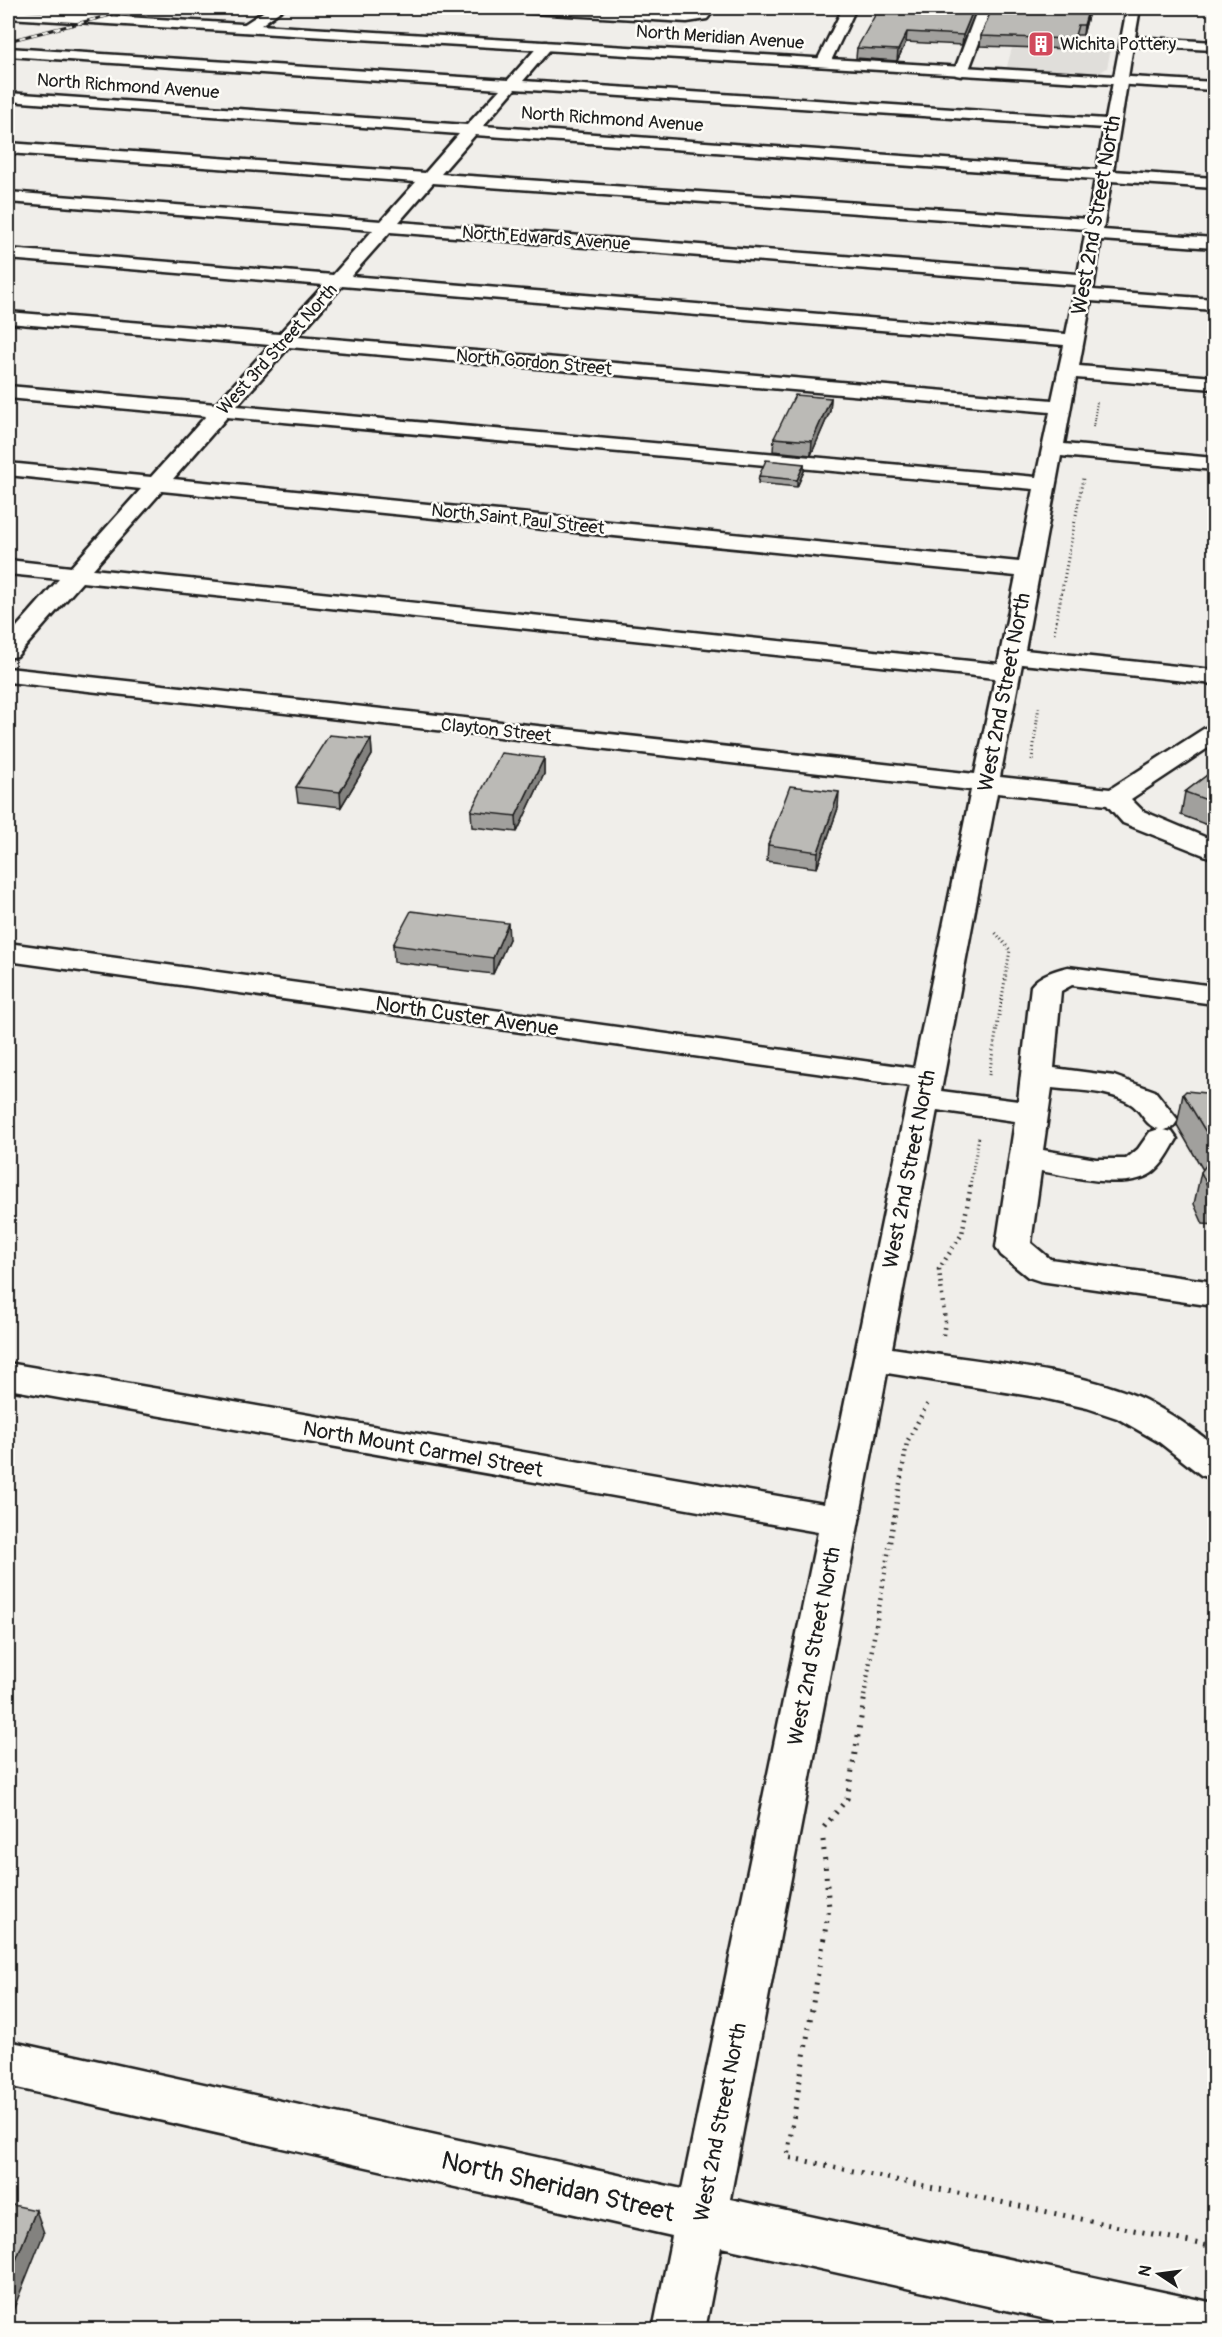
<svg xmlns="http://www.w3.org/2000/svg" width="1222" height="2337" font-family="Pangolin,sans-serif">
	<rect width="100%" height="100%" fill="#f0eeea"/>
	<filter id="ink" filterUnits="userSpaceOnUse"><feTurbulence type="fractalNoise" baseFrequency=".0167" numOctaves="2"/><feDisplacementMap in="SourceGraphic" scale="12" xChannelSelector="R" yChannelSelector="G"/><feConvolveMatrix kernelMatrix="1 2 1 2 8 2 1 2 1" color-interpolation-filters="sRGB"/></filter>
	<g filter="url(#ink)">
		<!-- built -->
		<path fill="#e0deda" d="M1007 36 1112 43 1107 68 1097 74 1006 70 1012 48 1004 47Z"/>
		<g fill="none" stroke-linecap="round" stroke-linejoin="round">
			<!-- minor casing -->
			<g stroke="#1c1c1c" stroke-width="5">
				<path id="minor" d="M269 8H284L253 31H243V25Z
					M508 8H576L687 14 698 13 702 8H716L707 19 687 22 515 12Z
					M843 8H856L830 63 828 66H818L816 63Z
					M978 8H992L968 72 961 76 956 75 954 72Z
					M1127 8H1140L1135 37 1214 42V50L1133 46 1113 171 1214 178V188L1111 181 1103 230 1214 238V248L1101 240 1093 290 1214 299V310L1091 301 1079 366 1214 377V389L1076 378 1064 444 1214 458V470L1061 456 1025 650 1214 670V684L1022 664 1000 777 1110 789 1205 728 1214 725V744L1131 799 1143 811 1214 841V859L1123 823 1107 805 997 793 941 1091 1018 1101 1031 986C1039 975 1055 970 1068 967L1214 986V1004L1072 985 1061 991 1054 1068 1114 1076 1155 1091 1178 1120 1173 1127 1164 1130 1172 1132 1177 1139C1170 1151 1163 1165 1152 1173 1125 1191 1070 1176 1041 1171L1031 1243 1050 1259 1214 1282V1306L1040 1281 1028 1277 1001 1255 996 1247 1015 1121 937 1110 892 1348C967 1360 1077 1368 1145 1400 1170 1413 1192 1428 1214 1445V1479L1201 1475 1159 1442 1117 1418 1087 1408 1043 1398 887 1373 730 2199 1214 2303V2330H1096L721 2247 705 2330H653L672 2236 8 2086V2041L682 2189 818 1532 8 1389V1363L824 1504 910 1086 8 961V943L914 1068 971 790 8 682V668L975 774 995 678 82 582 17 656 8 658V637L59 579 8 574V560L71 567 141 489 8 475V463L151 477 206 416 8 398V386L216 404 270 345 8 323V312L279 334 324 285 8 259V249L333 275 373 230 8 202V192L381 221 416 182 8 153V143L425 173 459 134 8 101V93L467 125 500 89 8 56V48L508 80 541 43 546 42 553 46 523 81 1106 119ZM515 89 1104 128 1097 170 483 126ZM475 135 1095 179 1088 219 441 174ZM433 183 1086 229 1078 274 399 222ZM390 232 1076 285 1066 334 351 276ZM342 286 1064 345 1052 400 298 336ZM289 347 1050 412 1036 477 237 406ZM227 417 1034 489 1019 562 173 479ZM162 491 1016 576 998 664 93 569ZM1052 1088C1078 1091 1109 1090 1131 1104 1143 1112 1145 1126 1159 1129L1150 1132 1138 1149 1126 1159H1096L1043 1150Z"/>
			</g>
			<!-- major casing -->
			<g stroke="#1c1c1c" stroke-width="5">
				<path id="major" d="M8 10 1214 82V90L8 18Z"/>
			</g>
			<!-- path-far3 -->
			<path stroke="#1c1c1c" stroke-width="2" stroke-dasharray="1 2" stroke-linecap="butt" d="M1093 427 1097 402"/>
			<!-- path-far2 -->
			<path stroke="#1c1c1c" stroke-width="3" stroke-dasharray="1 3" stroke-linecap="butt" d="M1054 633 1083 478
				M1032 760 1039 705
				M989 1075 1010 950 994 931
				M970 1186 979 1136"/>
			<!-- path-far1 -->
			<path stroke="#1c1c1c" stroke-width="4.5" stroke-dasharray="1.5 5" stroke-linecap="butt" d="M943 1335 945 1322 939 1269 962 1234 971 1185
				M864 1696 907 1442 929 1401"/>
			<!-- path -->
			<path stroke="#1c1c1c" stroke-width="5" stroke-dasharray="2 7" stroke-linecap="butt" d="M824 1827 847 1799 865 1695
				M823 1840 829 1908 787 2157 1214 2247"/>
			<!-- minor -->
			<use href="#minor" fill="#fdfcf7" fill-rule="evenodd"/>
			<!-- major -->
			<use href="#major" fill="#fdfcf7" fill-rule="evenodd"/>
			<!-- rail casing -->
			<g stroke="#1c1c1c" stroke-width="3">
				<path id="rail" d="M8 41 139 8"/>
			</g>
			<!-- rail -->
			<use href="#rail" stroke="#fdfcf7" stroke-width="2" stroke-dasharray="6" stroke-linecap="butt"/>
		</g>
		<!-- wall -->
		<path fill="#a1a09d" stroke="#1c1c1c" stroke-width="1.5" d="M977 8 962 45 906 42 897 61 856 58 857 48Z
			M992 8H1090L1083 35H1076L1072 49 980 46 981 36Z
			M831 398 830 411 811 455 773 451 774 438Z
			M804 464V471L797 487 758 483 759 476Z
			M371 739 372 755 341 807 298 802 296 787Z
			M544 758V774L517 832 472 827 471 811Z
			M1215 769V828L1181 815 1185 792Z
			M838 808 817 868 767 861 768 845Z
			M509 939 493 974 394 962 393 945Z
			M1183 1094H1215V1225L1203 1224 1194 1204 1201 1172 1203 1170 1177 1125Z"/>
		<!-- shaded-wall -->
		<path fill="#83827f" stroke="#1c1c1c" stroke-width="1.5" d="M974 8H977L962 45 963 35Z
			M1089 8H1090L1083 35 1084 25Z
			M907 32 906 42 897 61 898 50Z
			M831 398 830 411 811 455 812 441Z
			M804 464V471L797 487V480Z
			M371 739 372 755 341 807 340 792Z
			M544 758V774L517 832 516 816Z
			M839 792 838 808 817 868 818 852Z
			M508 923 509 939 493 974V958Z
			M36 2210 44 2233 8 2323V2280Z"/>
		<!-- building -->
		<path fill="#bbbab6" stroke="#1c1c1c" stroke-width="1.5" d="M879 8H974L963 35 907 32 898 50 857 48Z
			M992 8H1089L1084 25H1078L1074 39 981 36Z
			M795 395 831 398 812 441 774 438Z
			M766 460 804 464 797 480 759 476Z
			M329 735 371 739 340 792 296 787Z
			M501 753 544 758 516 816 471 811Z
			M1215 769V803L1185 792Z
			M790 786 839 792 818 852 768 845Z
			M411 911 508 923 493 958 393 945Z
			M1186 1091 1215 1094V1147L1183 1094Z
			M1215 1153V1193L1210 1192 1201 1172Z
			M8 2204 36 2210 8 2280Z"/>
	</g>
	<!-- icons -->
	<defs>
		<g id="building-square" transform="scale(1.35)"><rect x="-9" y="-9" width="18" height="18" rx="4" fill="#d1495b" stroke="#fdfcf7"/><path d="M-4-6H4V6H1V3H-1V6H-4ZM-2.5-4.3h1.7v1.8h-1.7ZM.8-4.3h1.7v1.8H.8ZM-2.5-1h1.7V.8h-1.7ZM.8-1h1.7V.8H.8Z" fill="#fff"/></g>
	</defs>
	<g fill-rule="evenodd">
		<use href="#building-square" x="1041" y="44"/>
	</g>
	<g text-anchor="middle" stroke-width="5" stroke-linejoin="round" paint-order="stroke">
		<!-- far-street labels -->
		<g font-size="18" fill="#1c1c1c" stroke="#fdfcf7">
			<text transform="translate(720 37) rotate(4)" y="6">North Meridian Avenue</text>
			<text transform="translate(128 86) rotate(4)" y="6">North Richmond Avenue</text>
			<text transform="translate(612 119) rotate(4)" y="6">North Richmond Avenue</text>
			<text transform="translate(546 238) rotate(4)" y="6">North Edwards Avenue</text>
			<text transform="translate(277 349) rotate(-48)" y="6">West 3rd Street North</text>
			<text transform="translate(534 362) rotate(5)" y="6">North Gordon Street</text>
			<text transform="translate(518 519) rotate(6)" y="6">North Saint Paul Street</text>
			<text transform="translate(496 730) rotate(6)" y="6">Clayton Street</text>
		</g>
		<!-- far-poi labels -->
		<g font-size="18" fill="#1c1c1c" stroke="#fdfcf7" text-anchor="start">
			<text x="1060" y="50">Wichita Pottery</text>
		</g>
		<!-- street labels -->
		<g font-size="21" fill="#1c1c1c" stroke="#fdfcf7">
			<text transform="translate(1096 215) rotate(-80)" y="7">West 2nd Street North</text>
			<text transform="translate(1004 692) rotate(-79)" y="7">West 2nd Street North</text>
			<text transform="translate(467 1016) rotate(8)" y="7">North Custer Avenue</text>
			<text transform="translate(909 1169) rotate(-79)" y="7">West 2nd Street North</text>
			<text transform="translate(423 1449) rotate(10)" y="7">North Mount Carmel Street</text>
			<text transform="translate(814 1646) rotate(-79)" y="7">West 2nd Street North</text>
			<text transform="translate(720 2122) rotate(-79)" y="7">West 2nd Street North</text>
		</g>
		<!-- near-street labels -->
		<g font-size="26" fill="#1c1c1c" stroke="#fdfcf7">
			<text transform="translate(558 2186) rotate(13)" y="9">North Sheridan Street</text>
		</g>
	</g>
	<!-- margin -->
	<rect width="1222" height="2337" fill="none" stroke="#fdfcf7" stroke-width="30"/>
	<rect x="15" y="15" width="1192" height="2307" fill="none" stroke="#1c1c1c" stroke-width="2" filter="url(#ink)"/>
	<!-- north arrow -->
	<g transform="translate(1159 2274) rotate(283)" stroke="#fdfcf7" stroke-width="4.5" paint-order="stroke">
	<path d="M0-4.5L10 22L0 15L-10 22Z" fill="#1c1c1c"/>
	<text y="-9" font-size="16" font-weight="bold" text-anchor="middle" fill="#1c1c1c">N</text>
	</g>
</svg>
